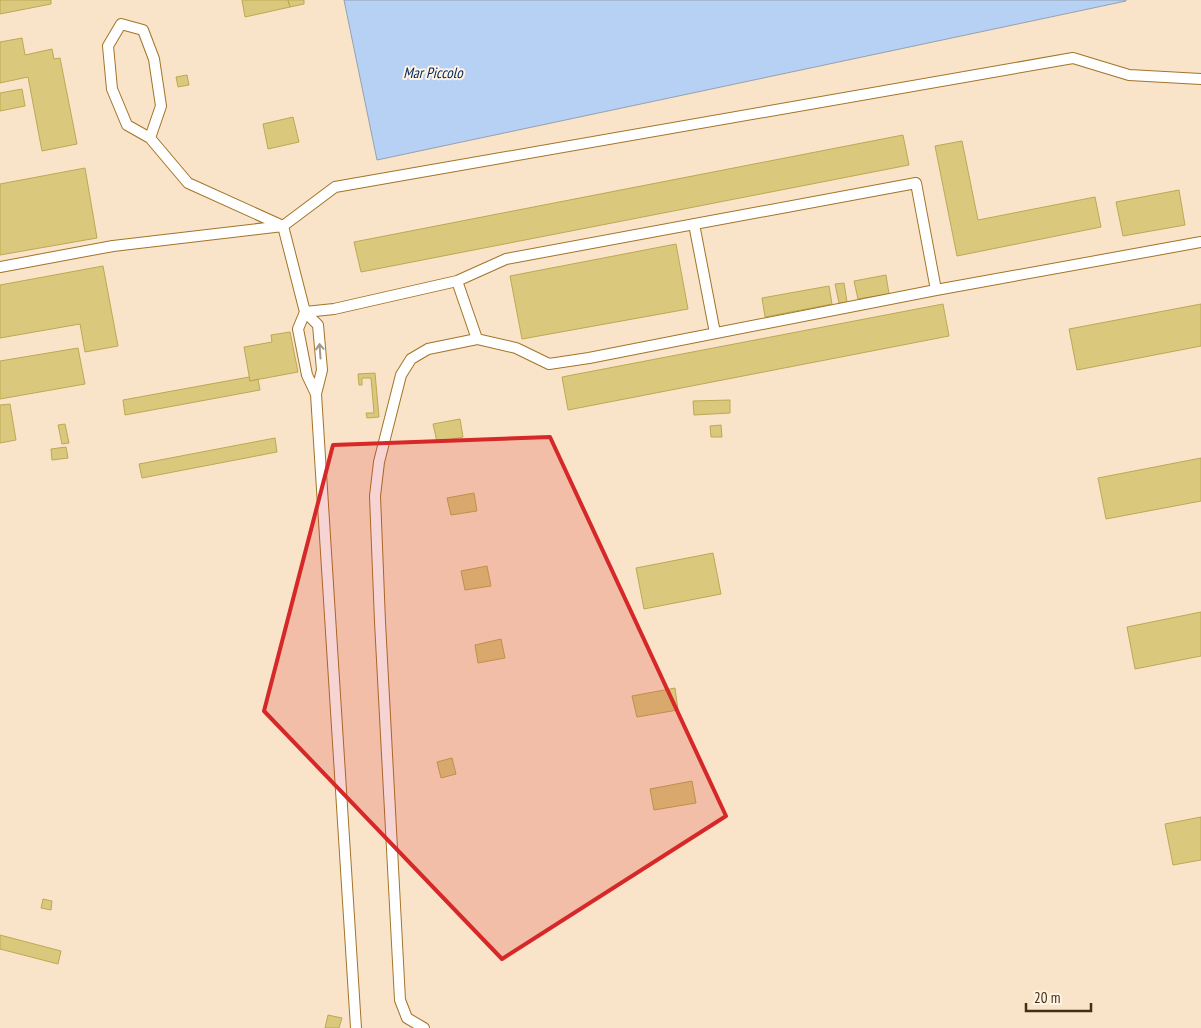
<svg xmlns="http://www.w3.org/2000/svg" width="1201" height="1028" font-family="'PT Sans Narrow',sans-serif">
	<rect width="100%" height="100%" fill="#f9e4c9"/>
	<!-- water -->
	<path fill="#b7d1f5" stroke="#94a1b1" d="M344 0H1126V1L377 160Z"/>
	<!-- building -->
	<path fill="#dac87d" stroke="#bda854" d="M0 0H51V4L0 14Z
		M242 0H288L290 7 245 17Z
		M288 0H304V4L290 7Z
		M22 38 25 55 52 49 54 59 60 58 77 144 42 151 28 77 0 83V42Z
		M187 75 189 85 178 87 176 77Z
		M22 89 25 106 0 111V93Z
		M293 117 299 142 268 149 263 124Z
		M903 135 909 165 361 272 354 242Z
		M962 141 978 220 1095 197 1101 227 957 256 935 146Z
		M85 168 97 238 0 255V184Z
		M1179 190 1185 225 1123 236 1116 202Z
		M676 244 688 309 522 339 510 276Z
		M103 266 118 346 85 352 80 324 0 338V285Z
		M886 275 889 294 858 299 854 281Z
		M844 283 847 302 839 303 835 284Z
		M829 286 832 304 765 317 762 298Z
		M943 304 949 336 568 410 562 377Z
		M1201 304V346L1077 370 1069 329Z
		M290 332 298 372 250 381 244 347 272 342 271 335Z
		M78 348 85 384 0 399V361Z
		M375 373 379 417 367 418 366 413H374L371 378H362V385H359L358 374Z
		M249 377 250 381 258 379 260 390 125 415 123 400Z
		M730 400V413L694 415 693 401Z
		M10 404 16 440 0 443V405Z
		M460 419 463 437 437 442 433 424Z
		M65 424 69 443 62 444 58 425Z
		M721 425 722 437H711L710 426Z
		M275 438 277 452 142 478 139 464Z
		M66 447 68 458 52 460 51 449Z
		M1201 458V501L1106 519 1098 478Z
		M474 493 477 511 451 515 447 498Z
		M713 553 721 594 644 609 636 568Z
		M487 566 491 586 465 590 461 571Z
		M1201 612V656L1135 669 1127 627Z
		M501 639 505 658 478 663 475 645Z
		M675 688 678 710 637 717 632 696Z
		M452 758 456 774 441 778 437 762Z
		M692 781 696 803 654 810 650 789Z
		M1201 817V860L1173 865 1165 824Z
		M43 899 52 901 51 910 41 908Z
		M0 935 61 951 58 964 0 949Z
		M328 1015 342 1018 339 1028H325Z"/>
	<g fill="none" stroke-linecap="round" stroke-linejoin="round">
		<!-- service casing -->
		<g stroke="#a27428" stroke-width="12">
			<path id="service" d="M150 138 161 106 154 59 143 30 121 24 108 46 112 89 127 125 150 138 188 183 283 226 305 312 318 325 322 370 316 394 356 1028
				M694 224 715 333
				M0 267 113 246 283 226 335 187 1073 58 1129 75 1201 79
				M457 281 477 339
				M305 312 334 309 457 281 506 259 916 183 936 290
				M305 312 298 329 307 375 316 394
				M424 1028 407 1018 400 1000 380 622 375 496 379 462 401 375 411 359 428 349 477 339 516 348 549 364 589 358 936 290 1201 242"/>
		</g>
		<!-- service -->
		<use href="#service" stroke="#fff" stroke-width="10"/>
	</g>
	<!-- one-way arrows -->
	<defs><path id="oneway-shaft" d="M-6 0H5M1.5-3L5.5 0L1.5 3" fill="none" stroke-width="1.6" stroke-linecap="round" stroke-linejoin="round" transform="scale(1.25)"/></defs>
	<use stroke="#a29888" href="#oneway-shaft" transform="translate(320 351) rotate(-94)"/>
	<!-- marked area -->
	<path fill="#d62828" fill-opacity="0.2" stroke="#d62828" stroke-width="4" stroke-linejoin="round" d="M550 437 726 816 502 959 264 711 333 445Z"/>
	<g text-anchor="middle" stroke-width="4" stroke-linejoin="round" paint-order="stroke">
		<!-- water labels -->
		<g font-size="15" font-style="italic" fill="#00275a" stroke="#fef3e5">
			<text x="433" y="78">Mar Piccolo</text>
		</g>
	</g>
	<!-- scale -->
	<path d="M1026 1003v8h65v-8" fill="none" stroke="#443011" stroke-width="2.5"/>
	<text x="1034" y="1003" font-size="15" fill="#443011" stroke="#fef3e5" stroke-width="4" paint-order="stroke">20 m</text>
</svg>
